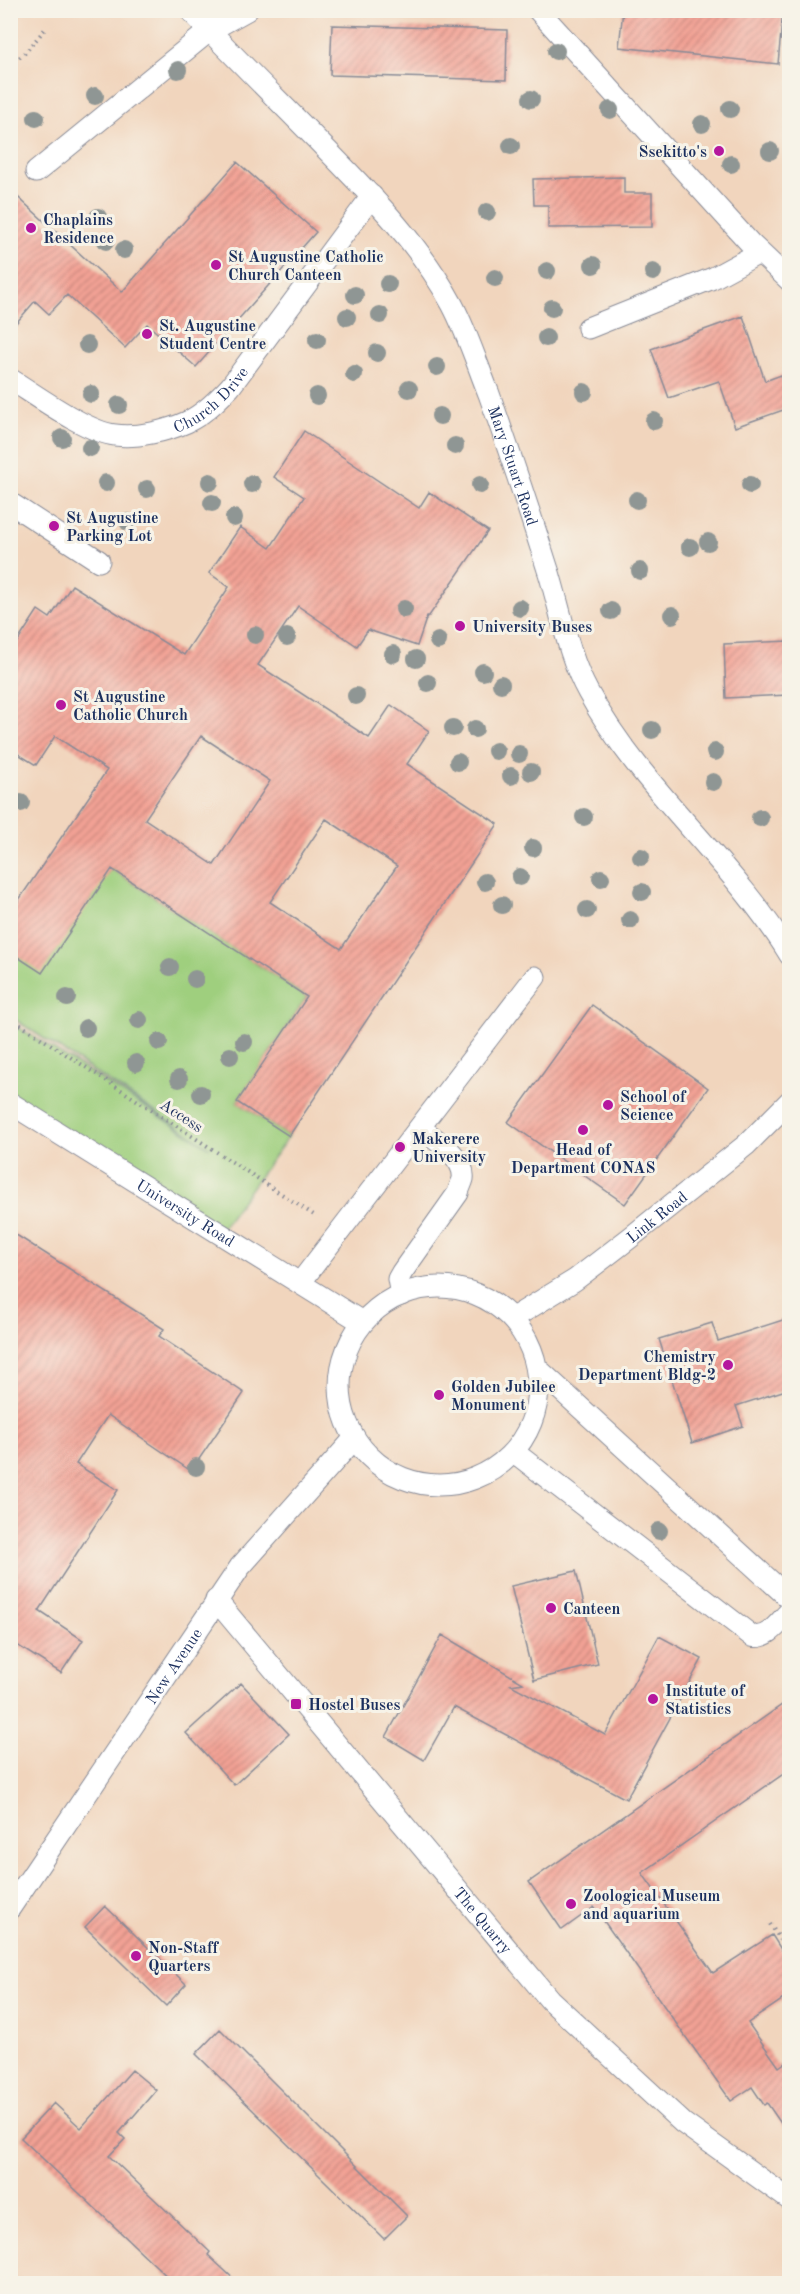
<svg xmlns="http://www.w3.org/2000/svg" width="800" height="2294" font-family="'Old Standard TT',serif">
	<defs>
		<pattern id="building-hatch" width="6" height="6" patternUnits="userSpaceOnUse" patternTransform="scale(1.5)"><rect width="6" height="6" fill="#f3a294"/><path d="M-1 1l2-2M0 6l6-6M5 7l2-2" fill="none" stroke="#c4847c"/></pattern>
	</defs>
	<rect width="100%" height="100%" fill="#f7f3e8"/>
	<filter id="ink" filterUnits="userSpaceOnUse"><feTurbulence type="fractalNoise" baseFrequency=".0167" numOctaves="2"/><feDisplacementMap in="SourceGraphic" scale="12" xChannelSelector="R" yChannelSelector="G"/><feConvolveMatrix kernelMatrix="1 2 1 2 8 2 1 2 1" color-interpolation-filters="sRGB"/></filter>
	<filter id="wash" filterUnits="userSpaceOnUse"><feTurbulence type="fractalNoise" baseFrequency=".008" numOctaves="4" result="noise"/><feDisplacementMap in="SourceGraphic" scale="24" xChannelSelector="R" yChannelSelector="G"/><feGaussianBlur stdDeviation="1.35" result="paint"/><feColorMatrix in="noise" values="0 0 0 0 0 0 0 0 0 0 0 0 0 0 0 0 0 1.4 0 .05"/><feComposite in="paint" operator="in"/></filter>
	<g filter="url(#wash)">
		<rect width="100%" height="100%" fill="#f5e4cd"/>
		<!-- built -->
		<path fill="#f1d5bd" d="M11 11H789V2283H11Z"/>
		<!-- green -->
		<path fill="#9fcf7e" stroke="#5d7f6e" stroke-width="1.5" d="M112 869 307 997 237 1102 289 1136 219 1232 11 1101 10 1022 210 1148 11 1017V952Z"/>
		<g id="blocks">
			<!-- building -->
			<path fill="url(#building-hatch)" fill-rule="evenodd" d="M623 10H783L778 64 619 47Z
				M332 25 507 30 506 80 330 75Z
				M237 162 316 232 196 367 147 324 125 348 67 295 49 314 35 301 10 330V190L122 292Z
				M624 177V193H652V227L548 228V205H534L533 179Z
				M743 316 765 381 789 372V408L735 427 719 381 669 398 651 349Z
				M304 431 419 508 429 492 488 531 429 616H427L417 646 368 630 357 646 298 606 258 665 369 738 391 705 429 731 407 764 498 824 289 1136 237 1102 307 997 112 869 42 973 10 952V913L107 770 55 736 36 765 10 749V653L38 610 50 618 72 585 184 655 229 587 209 573 240 527 270 548 304 497 274 477ZM201 736 270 781 214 865 145 819ZM326 819 397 866 341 949 270 902Z
				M789 641V695L726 698 724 644Z
				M592 1005 708 1088 625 1204 508 1122Z
				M10 1231 164 1329 159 1336 244 1393 191 1471 108 1415 76 1464 118 1490 39 1611 83 1640 61 1673 17 1645 10 1655Z
				M789 1318V1389L736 1406 743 1426 692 1443 659 1339 712 1323 718 1341Z
				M576 1571 598 1664 534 1680 511 1586Z
				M442 1635 523 1683 511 1685 605 1735 659 1636 702 1659 626 1799 454 1707 424 1760 386 1737Z
				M241 1683 289 1734 234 1785 186 1733Z
				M789 1700V1770L642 1873 713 1973 772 1935 789 1962V1995L748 2023 779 2067 789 2060V2135L767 2103 764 2105 752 2087 731 2101 594 1907 562 1930 529 1882Z
				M105 1906 186 1984 166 2006 85 1927Z
				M220 2029 407 2216 384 2239 196 2054Z
				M132 2070 156 2090 119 2133 125 2139 109 2156 210 2252 208 2255 238 2283H174L21 2138 54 2103 81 2128Z"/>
		</g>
	</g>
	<g filter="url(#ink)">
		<use href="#blocks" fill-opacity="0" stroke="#888a96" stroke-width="1.5"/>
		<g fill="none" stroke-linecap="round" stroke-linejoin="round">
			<!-- lane casing -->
			<g stroke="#888a96" stroke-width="23">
				<g id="lane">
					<path id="s1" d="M190 10C233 56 278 100 322 145 370 194 419 243 452 304 467 332 477 364 489 394 510 453 530 513 549 573 561 612 568 656 588 692 640 788 732 860 790 955"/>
					<path d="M538 10 750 243 790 281"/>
					<path d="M36 172 209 31 247 10"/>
					<path d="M588 328 713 278 759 253"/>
					<path id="s2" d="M10 379C36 395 86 432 115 435 137 438 167 431 187 422 204 414 217 400 230 387L372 196"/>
					<path d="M10 503 99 561"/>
					<path id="s3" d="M10 1103 362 1322"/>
					<path d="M300 1283 535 977"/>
					<circle cx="439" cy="1386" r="99"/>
					<path d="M401 1295 398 1279 402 1272 458 1193C459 1188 462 1183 463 1179 466 1157 434 1139 420 1128"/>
					<path id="s4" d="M513 1318 575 1280 631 1237 746 1145 790 1101"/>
					<path d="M539 1370 790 1599"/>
					<path d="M514 1452 752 1636C768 1640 780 1621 790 1611"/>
					<path id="s5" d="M216 1600 550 2000 683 2123 790 2200"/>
					<path id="s6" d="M10 1908 240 1567 354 1439"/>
				</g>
			</g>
			<!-- path -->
			<path stroke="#888a96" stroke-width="4" stroke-dasharray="1.5 4.5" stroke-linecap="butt" d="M10 65 25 53 45 29
				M10 1018 317 1217
				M770 1924 790 1954"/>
			<!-- lane -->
			<use href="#lane" stroke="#fff" stroke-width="21"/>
		</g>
		<!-- trees -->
		<g fill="#8f9694">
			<circle cx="556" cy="51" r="9"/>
			<circle cx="178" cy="70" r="9"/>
			<circle cx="95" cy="96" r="9"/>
			<circle cx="531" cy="99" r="9"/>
			<circle cx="730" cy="109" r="9"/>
			<circle cx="610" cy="110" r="9"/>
			<circle cx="36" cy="118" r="9"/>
			<circle cx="702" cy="124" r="9"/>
			<circle cx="511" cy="146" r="9"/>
			<circle cx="770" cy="151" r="9"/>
			<circle cx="731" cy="164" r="9"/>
			<circle cx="487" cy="212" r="9"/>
			<circle cx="98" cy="217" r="9"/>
			<circle cx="106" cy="241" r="9"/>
			<circle cx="124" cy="250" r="9"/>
			<circle cx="593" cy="265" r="9"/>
			<circle cx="547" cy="271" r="9"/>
			<circle cx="653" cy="272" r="9"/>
			<circle cx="495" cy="278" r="9"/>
			<circle cx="388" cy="284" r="9"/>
			<circle cx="355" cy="295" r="9"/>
			<circle cx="552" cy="308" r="9"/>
			<circle cx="380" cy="315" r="9"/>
			<circle cx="347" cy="317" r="9"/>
			<circle cx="546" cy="338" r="9"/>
			<circle cx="317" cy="340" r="9"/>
			<circle cx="87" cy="345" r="9"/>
			<circle cx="377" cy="353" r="9"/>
			<circle cx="437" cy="367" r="9"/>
			<circle cx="354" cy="374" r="9"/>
			<circle cx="409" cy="389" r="9"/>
			<circle cx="584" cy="392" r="9"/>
			<circle cx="91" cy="394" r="9"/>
			<circle cx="317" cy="396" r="9"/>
			<circle cx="119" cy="405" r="9"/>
			<circle cx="440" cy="416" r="9"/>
			<circle cx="654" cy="421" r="9"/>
			<circle cx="62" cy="438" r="9"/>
			<circle cx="455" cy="446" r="9"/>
			<circle cx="90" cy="448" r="9"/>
			<circle cx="210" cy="482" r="9"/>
			<circle cx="106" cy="483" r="9"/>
			<circle cx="252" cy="484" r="9"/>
			<circle cx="480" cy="485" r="9"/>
			<circle cx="750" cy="485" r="9"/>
			<circle cx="147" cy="489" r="9"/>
			<circle cx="637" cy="500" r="9"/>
			<circle cx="212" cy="503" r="9"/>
			<circle cx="234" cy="518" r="9"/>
			<circle cx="128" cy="522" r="9"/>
			<circle cx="708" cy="542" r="9"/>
			<circle cx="690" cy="547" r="9"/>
			<circle cx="640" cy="571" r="9"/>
			<circle cx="520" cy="608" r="9"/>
			<circle cx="404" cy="609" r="9"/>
			<circle cx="611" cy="611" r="9"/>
			<circle cx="672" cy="615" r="9"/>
			<circle cx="255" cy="635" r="9"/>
			<circle cx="287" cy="637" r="9"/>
			<circle cx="438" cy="641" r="9"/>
			<circle cx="393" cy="654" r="9"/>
			<circle cx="416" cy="659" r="9"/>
			<circle cx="483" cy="672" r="9"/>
			<circle cx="428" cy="683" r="9"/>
			<circle cx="501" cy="684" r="9"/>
			<circle cx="356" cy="696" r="9"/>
			<circle cx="453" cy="728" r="9"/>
			<circle cx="475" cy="729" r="9"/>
			<circle cx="652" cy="730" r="9"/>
			<circle cx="496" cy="751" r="9"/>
			<circle cx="715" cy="752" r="9"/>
			<circle cx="519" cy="754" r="9"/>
			<circle cx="458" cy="762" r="9"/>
			<circle cx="531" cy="772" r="9"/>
			<circle cx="511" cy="776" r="9"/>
			<circle cx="713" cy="782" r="9"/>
			<circle cx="21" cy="803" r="9"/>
			<circle cx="584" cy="817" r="9"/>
			<circle cx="760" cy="818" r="9"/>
			<circle cx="533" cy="848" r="9"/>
			<circle cx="641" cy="857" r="9"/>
			<circle cx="520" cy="877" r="9"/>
			<circle cx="601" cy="878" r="9"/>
			<circle cx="485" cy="882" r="9"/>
			<circle cx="642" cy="892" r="9"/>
			<circle cx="502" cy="905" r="9"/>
			<circle cx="587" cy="910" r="9"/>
			<circle cx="630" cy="920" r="9"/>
			<circle cx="170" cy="967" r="9"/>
			<circle cx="195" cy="979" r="9"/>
			<circle cx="67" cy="998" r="9"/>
			<circle cx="139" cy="1020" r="9"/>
			<circle cx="86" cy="1028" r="9"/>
			<circle cx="159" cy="1042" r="9"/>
			<circle cx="244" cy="1042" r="9"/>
			<circle cx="230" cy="1056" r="9"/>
			<circle cx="136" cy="1063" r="9"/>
			<circle cx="179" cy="1079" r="9"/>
			<circle cx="201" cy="1094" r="9"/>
			<circle cx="196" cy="1467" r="9"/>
			<circle cx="659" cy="1531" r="9"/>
		</g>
	</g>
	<!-- markers -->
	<g fill="#b5179e" stroke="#f7f3e8" stroke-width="2">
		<circle cx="719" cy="151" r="6"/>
		<circle cx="31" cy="228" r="6"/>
		<circle cx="216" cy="265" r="6"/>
		<circle cx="147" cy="334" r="6"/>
		<circle cx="54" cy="526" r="6"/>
		<circle cx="460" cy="626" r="6"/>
		<circle cx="61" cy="705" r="6"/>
		<circle cx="608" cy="1105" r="6"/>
		<circle cx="583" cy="1130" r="6"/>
		<circle cx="400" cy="1147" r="6"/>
		<circle cx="728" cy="1365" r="6"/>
		<circle cx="439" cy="1395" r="6"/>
		<circle cx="551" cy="1608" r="6"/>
		<circle cx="653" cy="1699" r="6"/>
		<rect x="290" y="1698" width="12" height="12" rx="3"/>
		<circle cx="571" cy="1904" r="6"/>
		<circle cx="136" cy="1956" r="6"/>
	</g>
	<g text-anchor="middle" stroke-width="6" stroke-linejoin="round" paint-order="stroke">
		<!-- poi labels -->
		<g font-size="16" font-weight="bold" fill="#1b2f5e" stroke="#f7f3e8" text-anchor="start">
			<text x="707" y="157" text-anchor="end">Ssekitto's</text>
			<text x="43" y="225">Chaplains<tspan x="43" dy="18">Residence</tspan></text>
			<text x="228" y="262">St Augustine Catholic<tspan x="228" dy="18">Church Canteen</tspan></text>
			<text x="159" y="331">St. Augustine<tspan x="159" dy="18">Student Centre</tspan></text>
			<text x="66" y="523">St Augustine<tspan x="66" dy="18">Parking Lot</tspan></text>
			<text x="472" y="632">University Buses</text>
			<text x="73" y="702">St Augustine<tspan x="73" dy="18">Catholic Church</tspan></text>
			<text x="620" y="1102">School of<tspan x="620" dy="18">Science</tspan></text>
			<text x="412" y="1144">Makerere<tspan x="412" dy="18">University</tspan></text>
			<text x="583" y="1155" text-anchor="middle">Head of<tspan x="583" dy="18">Department CONAS</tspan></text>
			<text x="716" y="1362" text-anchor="end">Chemistry<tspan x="716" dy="18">Department Bldg-2</tspan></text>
			<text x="451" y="1392">Golden Jubilee<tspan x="451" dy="18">Monument</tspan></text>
			<text x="563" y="1614">Canteen</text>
			<text x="665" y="1696">Institute of<tspan x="665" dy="18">Statistics</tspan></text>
			<text x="308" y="1710">Hostel Buses</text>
			<text x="583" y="1901">Zoological Museum<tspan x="583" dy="18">and aquarium</tspan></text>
			<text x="148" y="1953">Non-Staff<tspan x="148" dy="18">Quarters</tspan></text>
		</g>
		<!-- street labels -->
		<g font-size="16" fill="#1b2f5e" stroke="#f7f3e8">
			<text dy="6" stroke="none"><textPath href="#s2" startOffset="226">Church Drive</textPath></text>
			<text dy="6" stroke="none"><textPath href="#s1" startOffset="568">Mary Stuart Road</textPath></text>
			<text transform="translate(182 1115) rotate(33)" y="6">Access</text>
			<text dy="6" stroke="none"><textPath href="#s3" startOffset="207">University Road</textPath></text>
			<text dy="6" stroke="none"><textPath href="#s4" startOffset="176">Link Road</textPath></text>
			<text dy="6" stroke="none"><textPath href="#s6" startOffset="292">New Avenue</textPath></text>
			<text dy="6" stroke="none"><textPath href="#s5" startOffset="417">The Quarry</textPath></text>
		</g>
	</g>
	<!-- margin -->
	<rect width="800" height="2294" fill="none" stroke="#f7f3e8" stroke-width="36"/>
</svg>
